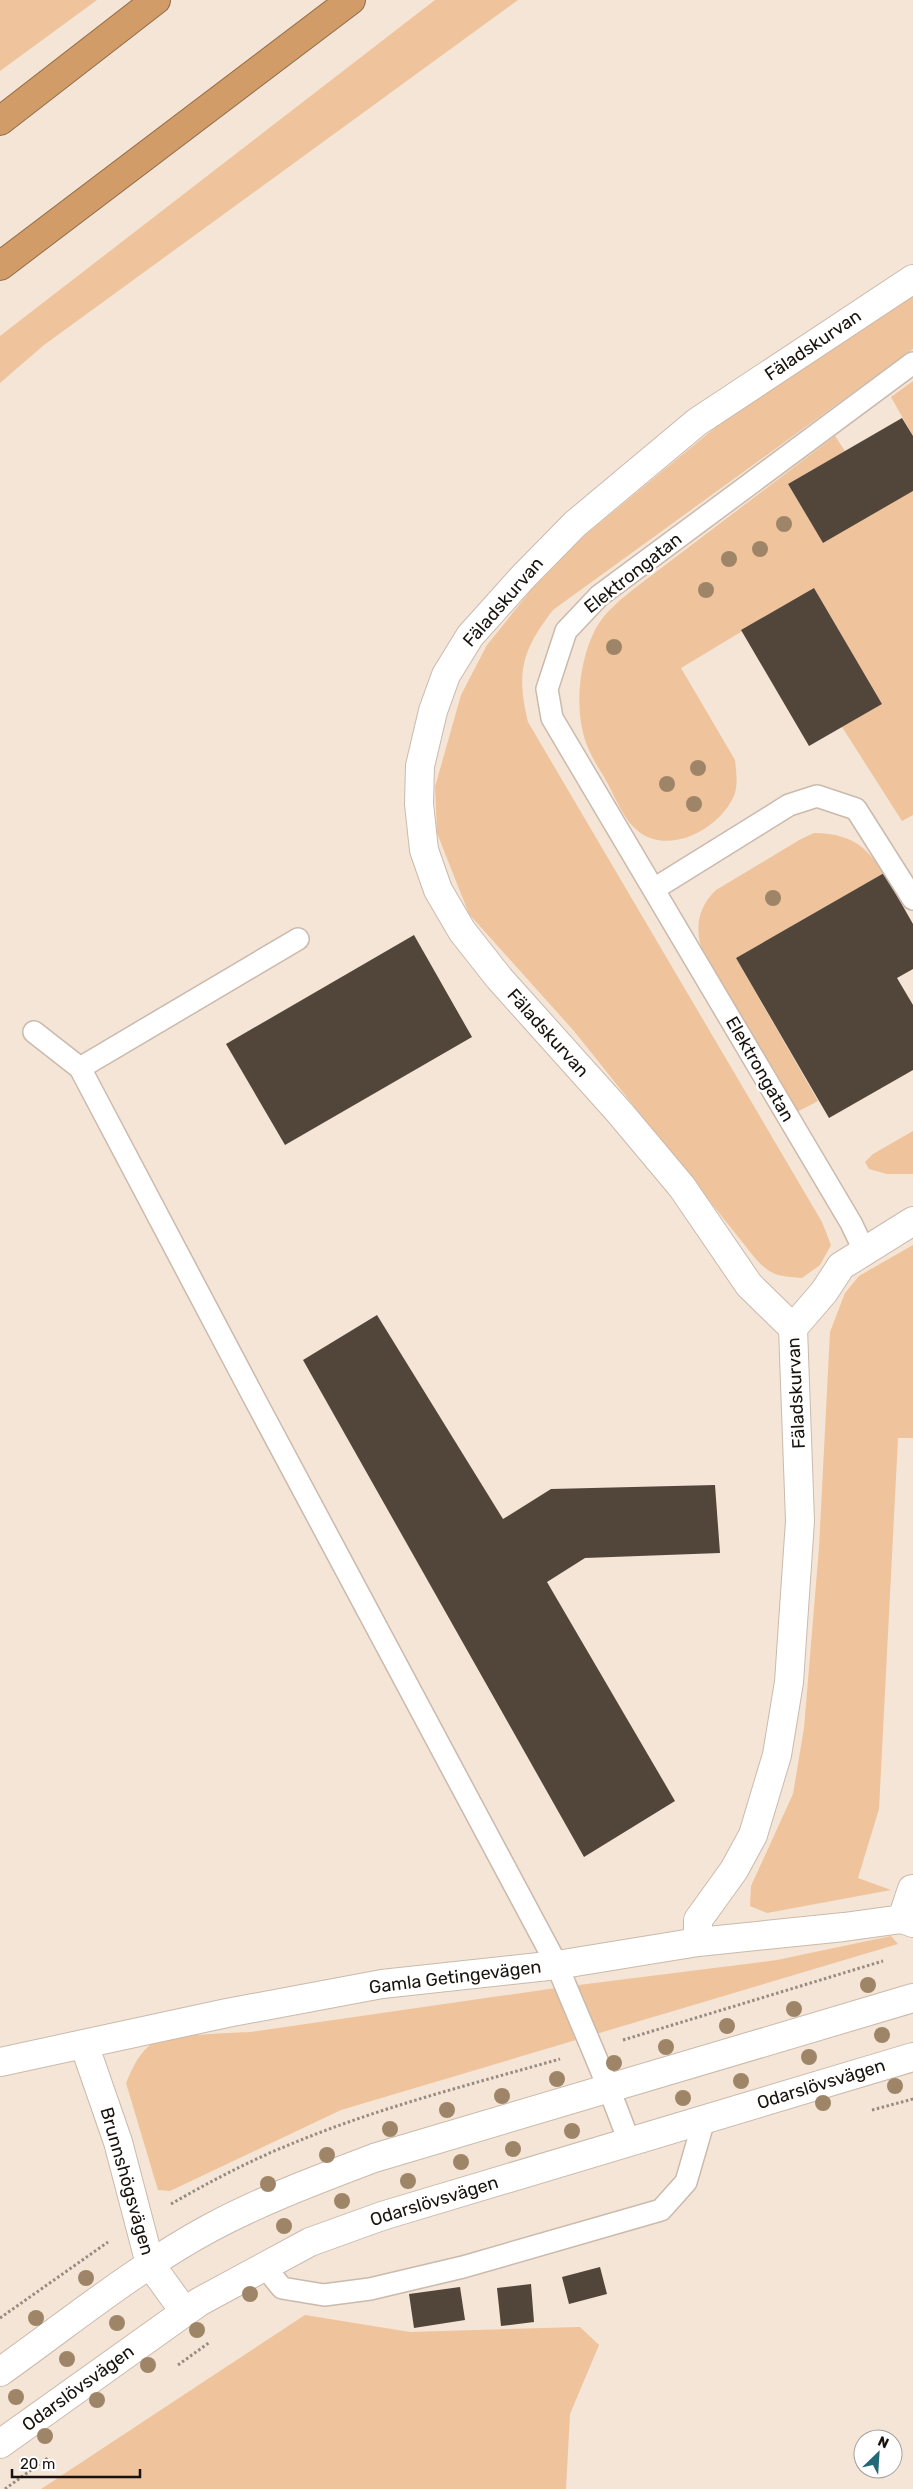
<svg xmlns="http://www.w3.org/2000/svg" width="913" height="2489" font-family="Rubik,sans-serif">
	<rect width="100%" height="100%" fill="#f4e5d6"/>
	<!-- green -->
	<path fill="#efc39b" d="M0 0H97L0 71Z
		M435 0H518L44 345 0 383V336Z
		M913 292V349L553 610C522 650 516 672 528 722L822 1222 831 1245 820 1265 802 1278C778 1276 771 1276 755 1258L574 1031 469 914 437 833 435 787 461 695 487 645 532 589 584 536 756 394Z
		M913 381V436L891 397Z
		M835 436 845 451 788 484 823 543 913 491V815L902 821 842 727 882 704 814 588 681 668 735 760C736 770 738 783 735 793 723 827 670 857 638 831 624 820 616 799 608 784 602 773 594 762 589 750 573 715 578 662 596 628 605 612 621 599 635 588Z
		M814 833C850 834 864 844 884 873L736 958 818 1101 797 1112 701 947C695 924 699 907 716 890L801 839Z
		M913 1131V1174H887L869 1169 865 1162 873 1154Z
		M913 1245V1438H898L879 1809 858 1878 891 1890 767 1913 750 1906 751 1886 793 1794 804 1728 819 1548 830 1332 845 1293 859 1276Z
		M891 1936 898 1944 341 2110 170 2191 158 2190 126 2083C133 2067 139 2052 154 2042 166 2035 233 2033 250 2032L563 1987 777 1960Z
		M305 2315 410 2332 580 2327 599 2345 570 2414 566 2489H41Z"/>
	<!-- building -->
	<path fill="#52453a" d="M902 418 913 436V491L823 543 788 484Z
		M814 588 882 704 809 746 741 630Z
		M884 873 913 924V969L897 978 913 1005V1070L829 1118 736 958Z
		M414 935 472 1037 285 1145 226 1044Z
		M377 1315 503 1519 551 1489 715 1485 720 1553 585 1558 547 1582 675 1801 584 1857 303 1360Z
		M600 2267 607 2294 569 2304 562 2277Z
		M531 2284 534 2322 501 2326 497 2288Z
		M460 2287 465 2320 414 2328 409 2294Z"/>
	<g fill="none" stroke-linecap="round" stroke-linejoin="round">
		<!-- service casing -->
		<g stroke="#cabaad" stroke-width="24">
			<path id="service" d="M654 889 789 805 817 796 856 809 913 899
				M34 1032 80 1068 252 1394 557 1965C581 2024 608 2082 629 2142
				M80 1068 298 939
				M864 1250 851 1223 552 718 547 689 566 631 599 596 913 363
				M265 2267 282 2288 324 2295 370 2289 463 2267 661 2210 686 2182 704 2120"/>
		</g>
		<!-- minor casing -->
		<g stroke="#cabaad" stroke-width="30">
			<path id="minor" d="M793 1328 824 1292 841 1266 913 1221
				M902 1919 912 1889
				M698 1942V1920L734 1870 753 1835 777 1755 789 1682 800 1521 793 1328 749 1285 682 1187 620 1113 499 978 462 931 438 890 424 850 419 804 420 766 433 711 446 675 470 636 522 578 575 524 697 422 913 279
				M84 2044 118 2142 150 2264 184 2311
				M0 2062 227 2013 382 1984 557 1965 698 1942 844 1927 902 1919 913 1923"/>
		</g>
		<!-- secondary casing -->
		<g stroke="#cabaad" stroke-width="30">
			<path id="secondary" d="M0 2372C69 2323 136 2268 210 2228 262 2200 319 2179 374 2158L913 1998
				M0 2444 199 2302 310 2242 382 2216 913 2057"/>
		</g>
		<!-- motorway casing -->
		<g stroke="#916c48" stroke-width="30">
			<path id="motorway" d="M0 121 156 0
				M0 266 351 0"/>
		</g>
		<!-- path -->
		<path stroke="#968b81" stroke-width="3" stroke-dasharray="2.5 2.5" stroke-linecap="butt" d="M623 2040 883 1961
			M872 2110 913 2099
			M171 2204C211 2181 253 2159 296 2142 381 2107 472 2084 560 2059
			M0 2318 108 2242
			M178 2365 210 2342
			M5 2489 49 2457"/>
		<!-- service -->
		<use href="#service" stroke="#fff" stroke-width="21"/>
		<!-- minor -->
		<use href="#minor" stroke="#fff" stroke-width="28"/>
		<!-- secondary -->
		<use href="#secondary" stroke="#fff" stroke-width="28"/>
		<!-- motorway -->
		<use href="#motorway" stroke="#d29c68" stroke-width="28"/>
	</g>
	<!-- trees -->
	<g fill="#9f8567">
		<circle cx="784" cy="524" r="8"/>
		<circle cx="760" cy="549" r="8"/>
		<circle cx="729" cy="559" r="8"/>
		<circle cx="706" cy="590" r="8"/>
		<circle cx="614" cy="647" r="8"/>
		<circle cx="698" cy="768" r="8"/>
		<circle cx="667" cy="784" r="8"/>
		<circle cx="694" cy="804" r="8"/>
		<circle cx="773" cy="898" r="8"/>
		<circle cx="868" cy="1985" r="8"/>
		<circle cx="794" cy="2009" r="8"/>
		<circle cx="727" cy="2026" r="8"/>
		<circle cx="882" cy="2035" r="8"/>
		<circle cx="666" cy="2047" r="8"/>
		<circle cx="809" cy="2057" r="8"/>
		<circle cx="614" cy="2063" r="8"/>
		<circle cx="557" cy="2079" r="8"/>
		<circle cx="741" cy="2081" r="8"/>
		<circle cx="895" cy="2086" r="8"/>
		<circle cx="502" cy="2096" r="8"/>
		<circle cx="683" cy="2098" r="8"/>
		<circle cx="823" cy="2103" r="8"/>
		<circle cx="447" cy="2110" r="8"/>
		<circle cx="390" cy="2129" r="8"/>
		<circle cx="572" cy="2131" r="8"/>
		<circle cx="513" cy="2149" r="8"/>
		<circle cx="327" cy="2155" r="8"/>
		<circle cx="461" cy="2162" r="8"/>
		<circle cx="408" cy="2181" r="8"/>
		<circle cx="268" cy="2184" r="8"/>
		<circle cx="342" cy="2201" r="8"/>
		<circle cx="284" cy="2226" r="8"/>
		<circle cx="86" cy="2278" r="8"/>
		<circle cx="250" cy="2294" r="8"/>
		<circle cx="36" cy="2318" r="8"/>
		<circle cx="117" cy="2323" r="8"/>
		<circle cx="197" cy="2330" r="8"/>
		<circle cx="67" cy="2359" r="8"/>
		<circle cx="148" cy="2365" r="8"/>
		<circle cx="16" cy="2397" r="8"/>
		<circle cx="97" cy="2400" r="8"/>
		<circle cx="45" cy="2436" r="8"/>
	</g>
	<g text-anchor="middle" stroke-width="5" stroke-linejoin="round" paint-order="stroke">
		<!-- street labels -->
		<g font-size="18" fill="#18130e" stroke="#fff">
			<text transform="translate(813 345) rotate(-34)" y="6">Fäladskurvan</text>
			<text transform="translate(633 573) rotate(-38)" y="6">Elektrongatan</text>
			<text transform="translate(503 602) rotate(-49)" y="6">Fäladskurvan</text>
			<text transform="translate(548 1033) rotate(48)" y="6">Fäladskurvan</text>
			<text transform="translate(760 1069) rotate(60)" y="6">Elektrongatan</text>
			<text transform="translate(796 1393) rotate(-93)" y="6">Fäladskurvan</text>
			<text transform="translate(455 1977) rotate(-7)" y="6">Gamla Getingevägen</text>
			<text transform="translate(821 2084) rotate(-17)" y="6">Odarslövsvägen</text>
			<text transform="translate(127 2181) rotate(74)" y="6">Brunnshögsvägen</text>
			<text transform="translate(434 2201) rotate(-17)" y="6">Odarslövsvägen</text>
			<text transform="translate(78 2388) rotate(-36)" y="6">Odarslövsvägen</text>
		</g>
	</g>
	<!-- north arrow -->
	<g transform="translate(878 2454) rotate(25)"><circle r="24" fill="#ffffff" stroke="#a3a19f"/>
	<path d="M0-4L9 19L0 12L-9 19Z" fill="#226877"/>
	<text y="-8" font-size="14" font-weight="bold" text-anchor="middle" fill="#18130e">N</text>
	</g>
	<!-- scale -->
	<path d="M12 2469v8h128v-8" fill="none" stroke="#18130e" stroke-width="2.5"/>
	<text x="20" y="2469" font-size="15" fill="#18130e" stroke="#ffffff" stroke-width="4" paint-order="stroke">20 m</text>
</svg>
